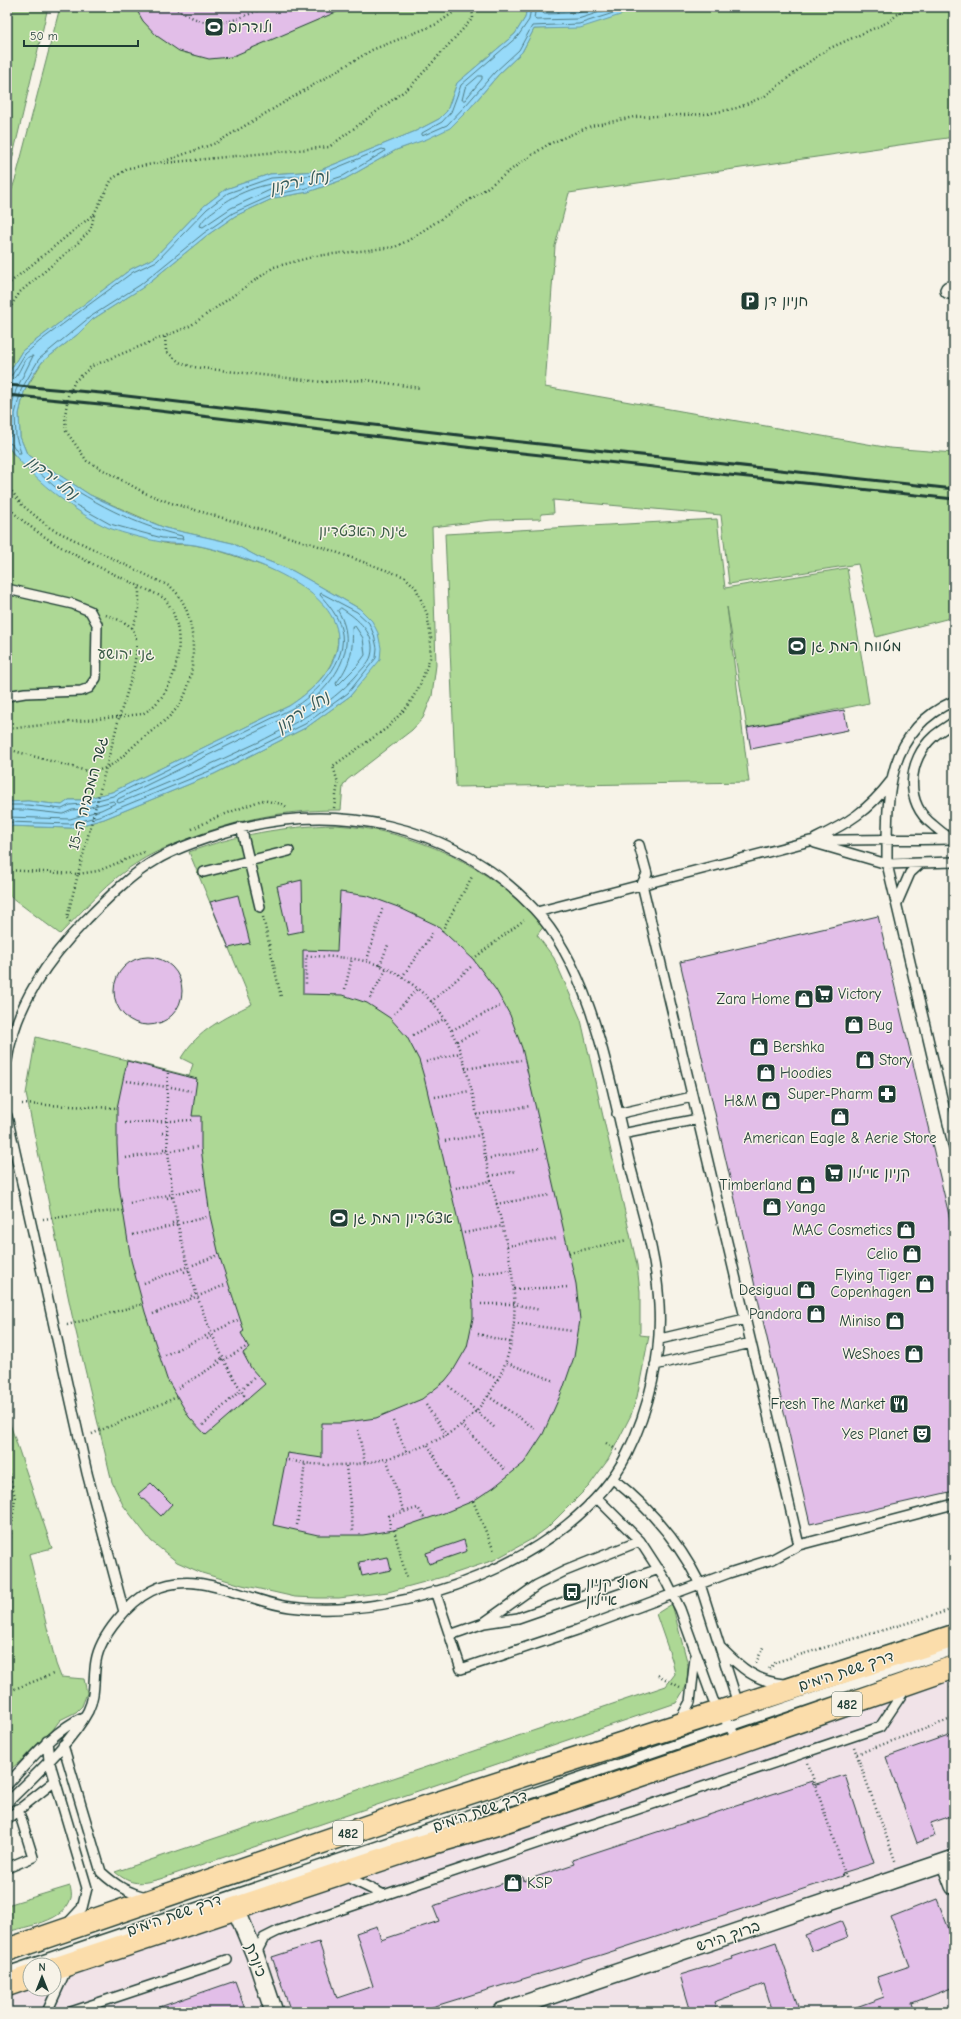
<svg xmlns="http://www.w3.org/2000/svg" width="961" height="2019" font-family="'Comic Neue','Playpen Sans Hebrew',sans-serif">
	<rect width="100%" height="100%" fill="#f7f3e8"/>
	<filter id="ink" filterUnits="userSpaceOnUse"><feTurbulence type="fractalNoise" baseFrequency=".025" numOctaves="2"/><feDisplacementMap in="SourceGraphic" scale="8" xChannelSelector="R" yChannelSelector="G"/><feConvolveMatrix kernelMatrix="1 2 1 2 8 2 1 2 1" color-interpolation-filters="sRGB"/></filter>
	<g filter="url(#ink)">
		<!-- built -->
		<path fill="#f1e3e8" d="M954 1675V2012H7V1992L30 1985V1989H54V1976Z"/>
		<!-- green -->
		<path fill="#add895" stroke="#668a64" d="M7 7H48L7 181Z
			M60 7H527L525 18 515 34 457 83 447 111 439 119 416 131 318 171 270 174 226 189 204 206 154 258 131 269 22 351 7 376V251L11 247 7 244V204L16 177Z
			M575 7H954V137L569 193 555 246 545 387 890 448 954 453V617L876 637 858 564 729 584 721 515 553 500 554 513 541 514V519L491 520 432 527 436 665 432 696 423 718 412 730 347 780 343 786 341 810C283 810 239 819 185 840 170 846 154 852 140 861 109 879 85 909 60 934L7 894V826L71 828 104 819 214 774 307 727 350 696 379 660 360 609 293 571 260 558 232 543 165 528 90 495 27 454 20 437 19 414 24 392 42 362 78 334 93 319 142 288 206 236 235 216 274 198 308 192 345 179 396 150 410 145 470 108 498 75 522 52 534 29 563 28Z
			M7 444 13 454C46 474 80 494 114 514 129 523 145 535 161 542 170 546 184 543 194 545 206 547 220 551 232 555 259 564 292 575 314 594 361 634 331 679 289 706L112 792 81 800H69L62 805 28 801 7 802Z
			M717 519 725 588 847 568 869 703 747 728 727 607 749 782 456 787 445 534Z
			M335 825C415 830 490 865 544 926L537 935 554 958 581 1020 637 1265 640 1292V1335L649 1336 637 1397 631 1415 608 1460 599 1472 589 1486 547 1528 532 1539 494 1560 450 1575 388 1592 339 1598H317L295 1597 242 1585 202 1573 177 1562 151 1541 123 1505 112 1482 72 1315 26 1094 36 1037 189 1076 193 1064 181 1058C198 1030 224 1018 252 1004L189 852C235 835 285 826 335 825Z
			M7 1415 52 1548 29 1554 56 1664 61 1677 84 1679 87 1693 82 1706 76 1712 60 1720 43 1743 7 1772Z
			M672 1604 688 1665 687 1685 676 1703 160 1879C140 1884 132 1886 115 1872L666 1686 675 1674 672 1660 656 1614Z
			M70 1886C71 1890 72 1895 71 1898 64 1922 27 1926 7 1932V1905Z"/>
		<!-- water -->
		<path fill="#97daf9" stroke="#679baa" d="M527 7H645L580 28 534 29 522 52 498 75 470 108 450 128 427 139 396 150 345 179 308 192 274 198 235 216 206 236 142 288 93 319 78 334 42 362 33 375 24 392 19 414 20 437 27 454 90 495 133 515 165 528 232 543 260 558 293 571 360 609 372 621 378 633 381 648 380 660 350 696 307 727 214 774 104 819 71 828 7 826V802L28 801 62 805 69 800H81L112 792 289 706C311 692 339 667 338 638 336 585 238 553 195 545 184 543 172 544 161 542 145 539 125 534 109 528 78 515 24 473 7 444V376L22 351 131 269 154 258 204 206 226 189 270 174 318 171 416 131 439 119 447 111 457 83 515 34 525 18Z"/>
		<g fill="none" stroke-linecap="round" stroke-linejoin="round">
			<!-- shore -->
			<path stroke="#4f7c83" stroke-width="1" d="M531 7 529 20 518 36 461 85 451 112 442 122 422 133V136L447 125 466 105 495 72 519 50 532 26 579 24 632 7
				M536 7 534 18 536 20 578 19 616 7
				M542 7V12L544 14 577 13 596 7
				M479 76H482V79L465 100H462L465 88Z
				M299 180H304L305 183 270 190 231 208 203 227 200 226C202 220 209 214 215 210 240 189 267 183 299 180Z
				M7 376 12 375 25 354 40 341 133 272 157 261 207 209 228 193 271 178 319 175 382 149 385 150 384 152 343 176 307 188 273 195 233 213 204 233 140 285 90 317 39 359 21 390 15 414 16 437 21 453H18L12 444 7 443
				M7 381C22 380 20 356 33 356L16 390 10 412 11 436 7 438
				M34 463C79 494 128 524 182 536L183 539 162 538 110 524 76 505 31 466V464Z
				M341 608C357 618 377 634 371 656 369 663 361 670 356 676 329 706 294 724 259 742 213 764 166 784 119 803L117 802 118 799 293 714C327 693 363 652 338 611Z
				M355 626 363 638 365 655 357 666 337 686 336 683C350 666 354 649 352 627Z
				M7 805H28L62 809 70 805 82 804 113 796 291 709C315 695 350 661 341 629 338 616 329 605 320 595L321 593 357 612 369 623 374 635 377 648 376 658 348 693 305 724 212 770 102 815 71 824 7 822
				M7 810H27L63 814 72 810 83 809 113 801 116 803 101 810 70 819 7 817"/>
		</g>
		<!-- building -->
		<path fill="#e2bee8" stroke="#1f3d34" d="M135 7H348L231 57 209 59 179 51 157 36 143 21Z
			M844 710 848 730 751 749 747 728Z
			M302 880 303 931 288 934 277 886Z
			M340 892 368 896 398 907 436 925 473 959 496 990 510 1015 522 1048 576 1284 580 1320 574 1357 563 1389 543 1434 524 1463 494 1487 473 1501 444 1513 394 1530 363 1535H318L273 1525 287 1453 322 1458V1423H340L376 1418 422 1399 445 1381 453 1371 467 1347 473 1318V1304L471 1277 461 1233 424 1077 419 1060 407 1037 390 1018 367 1003 343 995 303 994V950L337 951Z
			M238 895 250 943 229 948 210 902Z
			M878 916 954 1236V1491L810 1524 680 962Z
			M114 991a34 34 0 1 1 68 0a34 34 0 1 1-68 0Z
			M127 1061 197 1079 192 1116H201V1148L210 1216 219 1255 244 1331 241 1333 249 1348 243 1353 251 1368 265 1384 206 1435 189 1417 167 1379 145 1312 131 1260 119 1186 117 1144V1108Z
			M151 1483 172 1504 161 1516 138 1494Z
			M464 1540 467 1551 429 1564 426 1553Z
			M388 1557 391 1570 362 1576 359 1562Z
			M954 1733V1815L931 1823 935 1836 917 1843 886 1757Z
			M845 1775 874 1863 842 1873 843 1876 604 1954 416 2012H291L272 1957 319 1942 337 1998 373 1986 356 1933 377 1926 381 1940 439 1921 433 1906 523 1877 524 1881 574 1864 572 1860 812 1781 813 1785Z
			M937 1899 954 1942V1987L912 2003 915 2012H848V2010L884 1997 877 1977 910 1966 891 1917Z
			M841 1921 848 1937 812 1951 805 1935Z
			M776 1942 800 2012H773L764 1984 714 2002 717 2012H691L680 1975 733 1959 732 1957Z
			M235 1981 246 2012H151V2010Z"/>
		<g fill="none" stroke-linecap="round" stroke-linejoin="round">
			<!-- lane casing -->
			<g stroke="#1f3d34" stroke-width="12">
				<path id="lane" d="M7 589 73 604 90 611 97 624 96 678 89 688 81 691 25 693 7 696
					M954 701C884 732 887 799 887 864L954 1149
					M241 827 260 907
					M815 839C848 823 868 811 891 781
					M953 839C946 837 939 830 933 825 904 803 907 760 934 736 940 731 947 727 954 722
					M815 843 887 864 954 862
					M639 845 647 874 642 884 799 1545
					M204 872 289 851
					M897 903 910 873 921 863
					M537 912 810 841C857 839 904 840 951 839
					M7 1060C16 1004 48 959 86 920 108 898 130 875 156 860 176 848 200 840 223 833 332 799 453 823 534 909 593 971 610 1084 630 1165 642 1211 657 1258 659 1305 662 1355 649 1410 627 1454 574 1559 402 1622 290 1607 243 1601 198 1567 151 1591 129 1602 100 1636 96 1661 93 1678 96 1695 88 1711 72 1742 32 1778 7 1803
					M617 1114 692 1097
					M7 1116 87 1473 124 1612
					M622 1134 698 1119
					M660 1339 745 1319
					M655 1365 751 1343
					M613 1479C650 1508 679 1542 700 1584L739 1707
					M597 1498 640 1541 666 1581 680 1609 713 1700 739 1742
					M435 1591 461 1669 577 1630 729 1573 773 1559 799 1545 954 1504
					M485 1622 537 1585 565 1571 640 1541
					M450 1635 484 1623 518 1618 659 1569
					M721 1648C740 1667 756 1682 784 1684
					M680 1720 690 1702 695 1658
					M47 1741 49 1760 87 1888 82 1908 69 1922
					M63 1745 101 1872C115 1885 128 1893 147 1897
					M7 1785C31 1759 53 1731 85 1716
					M7 1819 55 1781
					M7 1868 33 1857 18 1809
					M343 1875 384 1895 880 1727 906 1688
					M255 1955 264 1938 278 1931 384 1895
					M7 1972 954 1650
					M47 2012 67 1968
					M71 2012 227 1960"/>
			</g>
			<!-- street casing -->
			<g stroke="#1f3d34" stroke-width="20">
				<path id="street" d="M949 290 954 291
					M945 1862 954 1886
					M236 1909 255 1955 274 2012
					M501 2012 954 1859"/>
			</g>
			<!-- primary casing -->
			<g stroke="#1f3d34" stroke-width="25">
				<path id="primary" d="M7 1950 404 1814 954 1636
					M54 1969 419 1847 497 1824 739 1742 954 1667
					M7 1985 30 1977"/>
			</g>
			<!-- path -->
			<path stroke="#1f3d34" stroke-width="2.5" stroke-dasharray="1 3" stroke-linecap="butt" d="M174 7C212 33 228 23 266 7
				M164 163 329 147 411 86 473 18 472 7
				M7 285 94 214 112 179 129 168 159 163 216 143 372 50 437 24 461 7
				M7 312 20 292 77 244 91 229 94 215
				M165 337 166 351 179 362 193 367 322 382 366 380 420 388
				M7 485 22 505 50 528 171 587C175 591 179 595 181 599 197 624 197 677 181 702 170 720 153 729 138 742 122 756 111 772 87 771L7 749
				M7 506C49 549 110 571 164 598 191 629 179 695 142 714L7 729
				M106 615C114 618 128 622 133 630 144 649 125 697 119 718
				M132 628 139 610V585
				M334 808 338 783 333 766 387 728 408 706 420 685 430 658 431 638 427 614 416 588 405 577 316 545 171 503 145 493 87 461 66 431 65 416 68 396 75 381 92 366 190 326 274 267 316 256 395 247 409 240 480 193 527 158 549 144 591 126 634 117 707 114 737 108 765 96 803 66 828 49 888 22 907 7
				M192 829 215 818 262 800 282 804 288 808
				M7 870 78 874 98 871 144 852
				M263 917 281 997
				M70 922 67 918 78 874
				M442 931 473 875
				M473 959 524 920
				M367 960 383 907
				M380 965 388 945
				M402 977 434 931
				M345 989 352 958
				M370 998 387 968
				M431 1002 473 965
				M394 1014 417 989
				M452 1030 502 1005
				M413 1035 444 1019
				M457 1041 479 1031
				M426 1062 460 1053
				M465 1069 521 1060
				M168 1073C161 1184 185 1300 244 1395L241 1397
				M127 1081 167 1087
				M171 1087 191 1091
				M435 1097 470 1091
				M22 1104 117 1108
				M476 1115 530 1106
				M171 1121 195 1120
				M125 1123 166 1121
				M162 1133H167
				M445 1141 481 1135
				M163 1149H168
				M172 1151 197 1147
				M126 1158 168 1151
				M486 1159 540 1149
				M490 1176 517 1171
				M456 1188 491 1181
				M176 1193 201 1189
				M167 1198 173 1197
				M130 1203 173 1194
				M496 1204 550 1195
				M43 1219 123 1210
				M172 1223 178 1221
				M182 1223 207 1217
				M464 1233 502 1226
				M133 1235 179 1224
				M507 1246 558 1238
				M569 1253 627 1240
				M193 1265 216 1256
				M184 1272 190 1270
				M478 1274 512 1270
				M144 1283 189 1266
				M514 1289 570 1287
				M201 1295 225 1285
				M191 1296 197 1293
				M481 1304H514L540 1310
				M153 1314 198 1296
				M514 1323 572 1331
				M67 1325 143 1304
				M215 1331 238 1320
				M478 1334 513 1343
				M207 1339 213 1336
				M165 1355 212 1333
				M227 1358 246 1347
				M217 1361 223 1358
				M469 1363 499 1380
				M507 1363 555 1381
				M449 1386 496 1429
				M244 1387 255 1377
				M178 1388 224 1360
				M488 1396 537 1430
				M426 1405 447 1436
				M393 1421 407 1453
				M203 1425 241 1390
				M462 1425 505 1470
				M358 1430 365 1463
				M92 1434 177 1397
				M606 1443 617 1450
				M428 1445 458 1499
				M288 1460C334 1470 378 1465 421 1447 450 1436 473 1419 490 1393 539 1319 502 1234 485 1156 475 1108 466 1036 430 1000 389 960 362 957 306 956V985
				M387 1460 404 1512
				M7 1466 15 1497 7 1566
				M346 1466 353 1531
				M473 1501 494 1551
				M297 1525 305 1464
				M390 1528 389 1516 418 1508 424 1517
				M394 1530 407 1580
				M756 1663 764 1645
				M769 1669 776 1662 954 1609
				M658 1675 680 1687
				M951 1687 954 1698
				M7 1692 53 1674
				M854 1747 896 1863
				M857 1754 954 1718
				M808 1763 847 1880"/>
			<!-- lane -->
			<use href="#lane" stroke="#f7f3e8" stroke-width="9"/>
			<!-- street -->
			<use href="#street" stroke="#f7f3e8" stroke-width="17"/>
			<!-- primary -->
			<use href="#primary" stroke="#fbddab" stroke-width="22"/>
			<!-- rail -->
			<path stroke="#1f3d34" stroke-width="3" d="M7 385 101 393 476 437 954 489
				M7 395 100 404 474 448 954 499"/>
			<!-- path-bridge -->
			<path stroke="#1f3d34" stroke-width="2.5" stroke-dasharray="1 3" stroke-linecap="butt" d="M78 874 119 718"/>
		</g>
	</g>
	<!-- icons -->
	<defs>
		<g id="stadium-square" transform="scale(1)"><rect x="-9" y="-9" width="18" height="18" rx="4" fill="#1f3d34" stroke="#f7f3e8"/><path d="M0-5a6.5 5 0 1 0 0 10a6.5 5 0 1 0 0-10ZM-3.5-1.8h7v3.6h-7Z" fill="#fff"/></g>
		<g id="parking-square" transform="scale(1)"><rect x="-9" y="-9" width="18" height="18" rx="4" fill="#1f3d34" stroke="#f7f3e8"/><path d="M-3.5-5.5H1a3.5 3.5 0 0 1 0 7H-1V5.5H-3.5ZM-1-3.4V-.6H.8a1.4 1.4 0 0 0 0-2.8Z" fill="#fff"/></g>
		<g id="supermarket-square" transform="scale(1)"><rect x="-9" y="-9" width="18" height="18" rx="4" fill="#1f3d34" stroke="#f7f3e8"/><path d="M-6-5.5h2.5l.6 2H6L4.5 2H-2.5L-4.4-4H-6ZM-1.5 3.2a1.3 1.3 0 1 0 .1 0ZM3 3.2a1.3 1.3 0 1 0 .1 0Z" fill="#fff"/></g>
		<g id="shop-square" transform="scale(1)"><rect x="-9" y="-9" width="18" height="18" rx="4" fill="#1f3d34" stroke="#f7f3e8"/><path d="M-5-2.5h2.3a2.7 3.5 0 0 1 5.4 0H5L5.5 6h-11ZM-1.5-2.5h3a1.5 2.3 0 0 0-3 0Z" fill="#fff"/></g>
		<g id="pharmacy-square" transform="scale(1)"><rect x="-9" y="-9" width="18" height="18" rx="4" fill="#1f3d34" stroke="#f7f3e8"/><path d="M-2-6h4v4h4v4h-4v4h-4v-4h-4v-4h4Z" fill="#fff"/></g>
		<g id="restaurant-square" transform="scale(1)"><rect x="-9" y="-9" width="18" height="18" rx="4" fill="#1f3d34" stroke="#f7f3e8"/><path d="M-5-6h1v4h1v-4h1v4h1v-4h1v5L-1.5 .5V6h-2V.5L-5-1ZM5-6V6H3V1.5H1.5Q1.5-4 5-6Z" fill="#fff"/></g>
		<g id="theatre-square" transform="scale(1)"><rect x="-9" y="-9" width="18" height="18" rx="4" fill="#1f3d34" stroke="#f7f3e8"/><path d="M-5-5.5Q0-4 5-5.5V0Q5 5 0 6Q-5 5-5 0ZM-3.3-2.5H-1v1.5H-3.3ZM1-2.5H3.3v1.5H1ZM-2.8 1Q0 5.5 2.8 1Z" fill="#fff"/></g>
		<g id="bus-square" transform="scale(1)"><rect x="-9" y="-9" width="18" height="18" rx="4" fill="#1f3d34" stroke="#f7f3e8"/><path d="M-5-6H5V4H4V6H2V4H-2V6H-4V4H-5ZM-3.5-4V0h7V-4ZM-3.5 1.2v1.5H-2V1.2ZM2 1.2v1.5H3.5V1.2Z" fill="#fff"/></g>
	</defs>
	<g fill-rule="evenodd">
		<use href="#stadium-square" x="214" y="27"/>
		<use href="#parking-square" x="750" y="301"/>
		<use href="#stadium-square" x="797" y="646"/>
		<use href="#supermarket-square" x="824" y="994"/>
		<use href="#shop-square" x="804" y="999"/>
		<use href="#shop-square" x="854" y="1025"/>
		<use href="#shop-square" x="759" y="1047"/>
		<use href="#shop-square" x="865" y="1060"/>
		<use href="#shop-square" x="766" y="1073"/>
		<use href="#pharmacy-square" x="887" y="1094"/>
		<use href="#shop-square" x="771" y="1101"/>
		<use href="#shop-square" x="840" y="1117"/>
		<use href="#supermarket-square" x="834" y="1173"/>
		<use href="#shop-square" x="806" y="1185"/>
		<use href="#shop-square" x="772" y="1207"/>
		<use href="#stadium-square" x="339" y="1218"/>
		<use href="#shop-square" x="906" y="1230"/>
		<use href="#shop-square" x="912" y="1254"/>
		<use href="#shop-square" x="925" y="1284"/>
		<use href="#shop-square" x="806" y="1290"/>
		<use href="#shop-square" x="816" y="1314"/>
		<use href="#shop-square" x="895" y="1321"/>
		<use href="#shop-square" x="914" y="1354"/>
		<use href="#restaurant-square" x="899" y="1404"/>
		<use href="#theatre-square" x="922" y="1434"/>
		<use href="#bus-square" x="572" y="1592"/>
		<use href="#shop-square" x="513" y="1883"/>
	</g>
	<g text-anchor="middle" stroke-width="3" stroke-linejoin="round" paint-order="stroke">
		<!-- shield labels -->
		<g fill="#f7f3e8" stroke="#60746a" stroke-width="1">
			<rect x="832" y="1692" width="30" height="24" rx="3"/>
			<rect x="333" y="1821" width="30" height="24" rx="3"/>
		</g>
		<g font-size="14" font-weight="bold" fill="#1f3d34">
			<text x="847" y="1709">482</text>
			<text x="348" y="1838">482</text>
		</g>
		<!-- poi labels -->
		<g font-size="15" fill="#1f3d34" stroke="#f7f3e8" text-anchor="start">
			<text x="228" y="32">ולודרום</text>
			<text x="764" y="306">חניון דן</text>
			<text x="811" y="651">מטווח רמת גן</text>
			<text x="838" y="999">Victory</text>
			<text x="790" y="1004" text-anchor="end">Zara Home</text>
			<text x="868" y="1030">Bug</text>
			<text x="773" y="1052">Bershka</text>
			<text x="879" y="1065">Story</text>
			<text x="780" y="1078">Hoodies</text>
			<text x="873" y="1099" text-anchor="end">Super-Pharm</text>
			<text x="757" y="1106" text-anchor="end">H&amp;M</text>
			<text x="840" y="1143" text-anchor="middle">American Eagle &amp; Aerie Store</text>
			<text x="848" y="1178">קניון איילון</text>
			<text x="792" y="1190" text-anchor="end">Timberland</text>
			<text x="786" y="1212">Yanga</text>
			<text x="353" y="1223">אצטדיון רמת גן</text>
			<text x="892" y="1235" text-anchor="end">MAC Cosmetics</text>
			<text x="898" y="1259" text-anchor="end">Celio</text>
			<text x="911" y="1280" text-anchor="end">Flying Tiger<tspan x="911" dy="17">Copenhagen</tspan></text>
			<text x="792" y="1295" text-anchor="end">Desigual</text>
			<text x="802" y="1319" text-anchor="end">Pandora</text>
			<text x="881" y="1326" text-anchor="end">Miniso</text>
			<text x="900" y="1359" text-anchor="end">WeShoes</text>
			<text x="885" y="1409" text-anchor="end">Fresh The Market</text>
			<text x="908" y="1439" text-anchor="end">Yes Planet</text>
			<text x="586" y="1588">מסוף קניון<tspan x="586" dy="17">איילון</tspan></text>
			<text x="527" y="1888">KSP</text>
		</g>
		<!-- park labels -->
		<g font-size="15" fill="#3b5c47" stroke="#f7f3e8">
			<text x="363" y="536">גינת האצטדיון</text>
			<text x="126" y="659">גני יהושע</text>
		</g>
		<!-- street labels -->
		<g font-size="15" fill="#1f3d34" stroke="#f7f3e8">
			<text transform="translate(88 793) rotate(-75)" y="5">גשר המכביה ה-15</text>
			<text transform="translate(846 1671) rotate(-18)" y="5">דרך ששת הימים</text>
			<text transform="translate(480 1811) rotate(-19)" y="5">דרך ששת הימים</text>
			<text transform="translate(174 1915) rotate(-19)" y="5">דרך ששת הימים</text>
			<text transform="translate(728 1936) rotate(-19)" y="5">ברוך הירש</text>
			<text transform="translate(256 1960) rotate(70)" y="5">כינרת</text>
		</g>
		<!-- water labels -->
		<g font-size="16" font-style="italic" fill="#375c5b" stroke="#f7f3e8">
			<text transform="translate(299 181) rotate(-12)" y="6">נחל ירקון</text>
			<text transform="translate(53 477) rotate(38)" y="6">נחל ירקון</text>
			<text transform="translate(302 711) rotate(-33)" y="6">נחל ירקון</text>
		</g>
	</g>
	<!-- margin -->
	<rect width="961" height="2019" fill="none" stroke="#f7f3e8" stroke-width="24"/>
	<rect x="12" y="12" width="937" height="1995" fill="none" stroke="#1f3d34" stroke-width="1.5" filter="url(#ink)"/>
	<!-- north arrow -->
	<g transform="translate(42 1977)"><circle r="19" fill="#f7f3e8" stroke="#a1aaa0"/>
	<path d="M0-3L7 15L0 10L-7 15Z" fill="#1f3d34"/>
	<text y="-6" font-size="11" font-weight="bold" text-anchor="middle" fill="#1f3d34">N</text>
	</g>
	<!-- scale -->
	<path d="M24 40v6h114v-6" fill="none" stroke="#1f3d34" stroke-width="2"/>
	<text x="30" y="40" font-size="12" fill="#1f3d34" stroke="#f7f3e8" stroke-width="3" paint-order="stroke">50 m</text>
</svg>
